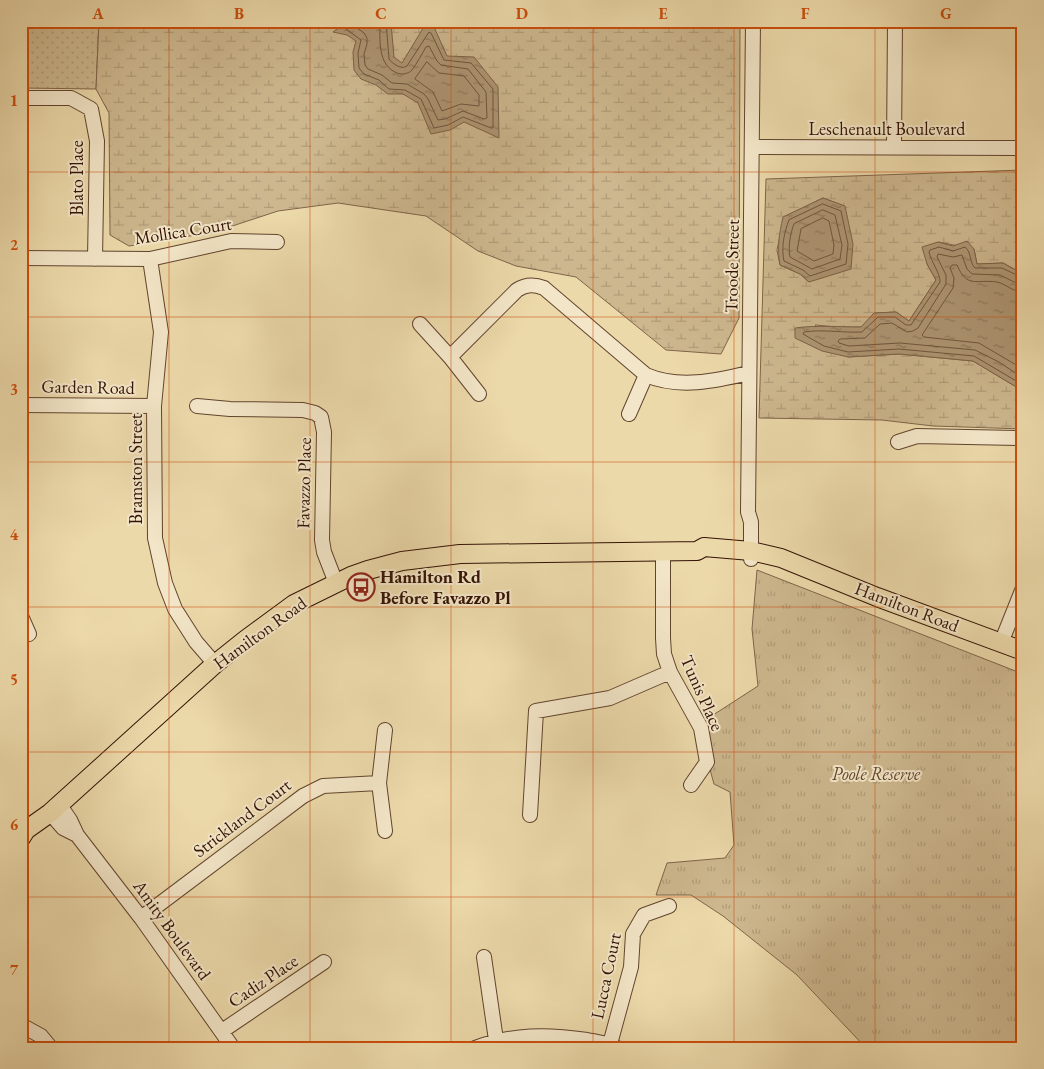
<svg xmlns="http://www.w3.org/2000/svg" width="1044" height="1069" font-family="'EB Garamond',serif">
	<defs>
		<pattern id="grass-dots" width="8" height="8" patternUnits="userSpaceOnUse" patternTransform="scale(1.25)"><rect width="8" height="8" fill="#cdb78e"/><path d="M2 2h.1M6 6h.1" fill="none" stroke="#b09c79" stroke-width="1.8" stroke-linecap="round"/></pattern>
		<pattern id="wetland-marsh" width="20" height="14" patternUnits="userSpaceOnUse" patternTransform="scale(1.25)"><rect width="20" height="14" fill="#cdb78e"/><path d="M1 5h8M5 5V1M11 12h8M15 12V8" fill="none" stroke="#b09c79"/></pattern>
		<pattern id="park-tufts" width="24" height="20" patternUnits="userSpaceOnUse" patternTransform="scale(1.25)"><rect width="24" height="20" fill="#cdb78e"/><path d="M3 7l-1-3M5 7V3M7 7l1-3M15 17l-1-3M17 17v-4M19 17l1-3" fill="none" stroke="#b09c79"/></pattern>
		<pattern id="water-ripples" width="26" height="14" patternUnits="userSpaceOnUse" patternTransform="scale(1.25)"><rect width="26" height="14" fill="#ad9572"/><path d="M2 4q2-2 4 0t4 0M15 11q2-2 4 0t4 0" fill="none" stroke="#8d785c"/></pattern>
	</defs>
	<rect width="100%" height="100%" fill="#ecd9aa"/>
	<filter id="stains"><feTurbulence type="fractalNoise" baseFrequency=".004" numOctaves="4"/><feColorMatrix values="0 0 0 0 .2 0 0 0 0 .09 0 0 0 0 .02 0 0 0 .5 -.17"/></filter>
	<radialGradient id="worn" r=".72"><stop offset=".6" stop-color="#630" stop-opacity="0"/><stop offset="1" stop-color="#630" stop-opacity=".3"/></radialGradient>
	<!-- grass -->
	<path fill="url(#grass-dots)" stroke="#80644a" d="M21 21H99L96 89 21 88Z"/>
	<!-- wetland -->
	<path fill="url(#wetland-marsh)" stroke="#80644a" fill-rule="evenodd" d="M99 21H740L739 318 721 354 666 350 576 277 516 266 478 251 426 216 338 203 278 211 214 232 129 246 110 235 109 113 96 89Z
		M1023 170V274L1003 263 977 264 974 249 938 242 927 264 936 280 909 321 896 312 875 313 861 327H837L815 325 848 357 899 354 973 361 1023 391V429L933 426 882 420 759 418 766 179ZM823 198 844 206 809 282 800 274 780 265 777 250 784 217Z"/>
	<!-- park -->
	<path fill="url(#park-tufts)" stroke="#80644a" d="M757 570 1023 674V1026L1019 1048H866L797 975 723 916 691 895H656L667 863 725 858 734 845 730 792 714 784 704 748 710 717 758 686 752 629Z"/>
	<!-- water -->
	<path fill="url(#water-ripples)" stroke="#7c6146" d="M342 21H390L391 23 394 57 402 63 425 25 434 27 447 56 474 57 498 87 499 138 464 122 450 130 431 134 418 103 403 94H388L376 85 361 79 354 70 353 52 356 41 347 35 333 32 341 26Z
		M823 198 845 206 853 244 851 269 809 282 800 274 780 265C777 247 779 235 783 217Z
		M967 241 974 249 977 264 1003 263 1023 274V391L973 361 899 354 848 357 822 351 795 338V328C817 325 838 327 861 327L874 313 896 312 909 321 936 280 927 264 922 247 938 242 953 246Z"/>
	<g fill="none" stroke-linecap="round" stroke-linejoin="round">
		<!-- shore -->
		<path stroke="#70543c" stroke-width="1" d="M347 21 346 29 361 40 358 53 359 68 364 74 379 80 389 89 405 90 421 99 434 128 448 125 463 117 491 128H493V89L471 63 444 60 431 33 429 32 407 66C401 70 393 64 389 59L386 21
			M353 21V25L364 33 367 38V44L364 54 365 65 368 69 382 75 392 83 407 84 424 94 428 99 438 120 445 119 463 111 484 119 487 118 486 92 468 69 441 65 437 61 429 46 426 47C422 54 417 63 412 70 408 74 402 75 397 73 377 65 380 39 380 21
			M427 62 439 73 464 76 479 95V106L461 104 442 111 433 92 415 79Z
			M823 204 841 211 848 244 846 264 810 276 803 270 784 261C781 248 784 233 789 220Z
			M823 210 835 215 842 245 840 259 812 269 790 257C788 247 790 234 794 224Z
			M823 218 829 221 834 245 833 254 814 261 797 251 801 229Z
			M1023 278 1002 268H975C969 262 972 253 965 247L953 251 939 247 930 250 929 252C931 262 940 272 940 282L911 325H906L895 317H878L862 332C843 333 823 329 804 332L803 334 824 346 848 352 899 349 974 356 1023 385
			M1023 285 1016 283 1000 275 972 274 967 269 962 255 953 257 938 254 937 257 946 275V284L918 328 913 331 907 332 892 323 880 324 865 338 840 339 838 341 839 343 849 346 900 343 975 350 999 362 1023 378
			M1023 292C1013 292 1006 284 997 282 977 279 967 289 957 265H952L950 268 954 278 953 288 922 335 924 337 979 343 1023 369"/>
		<!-- minor casing -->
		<g stroke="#61442e" stroke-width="16">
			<path id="minor" d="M21 98H71L91 109 97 141 95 259
				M752 147 1023 148
				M894 148 895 21
				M21 258 150 259 231 241 277 242
				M150 259 161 332 154 406 155 538 165 583 175 609 196 642 215 664
				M420 324 450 357 479 394
				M450 357 517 290C526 284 534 284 544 288L646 375C679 389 715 381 749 373
				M21 405 154 406
				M197 406 230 409 303 410 315 413 321 417 324 432 322 540 324 552 336 583
				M629 414 646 375
				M898 442 917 436 1023 438
				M663 552V638L664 654 670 672 701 728 707 762 691 785
				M751 559V522L748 512 753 21
				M21 616 29 634
				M1001 643 1023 588
				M385 730 379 783 385 831
				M59 804 70 820 77 835 141 918 233 1048
				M50 813 63 828 77 835
				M530 815 536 711 610 698 670 672
				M141 918 303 796 323 786 379 783
				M484 957 496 1040
				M21 1025 41 1036 51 1048
				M222 1031 324 962
				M610 1044 631 967 633 934 644 915 669 906
				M475 1048C513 1034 547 1034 587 1040 597 1042 608 1043 617 1048"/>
		</g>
		<!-- major casing -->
		<g stroke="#331205" stroke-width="20">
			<path id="major" d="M21 838 26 830 50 813 215 664 245 640 294 604 351 576 368 570 402 561 460 554 697 551 704 547 751 551 781 558 877 597 1023 651"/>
		</g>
		<!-- minor -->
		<use href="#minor" stroke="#f3e6c8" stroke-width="14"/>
		<!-- major -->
		<use href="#major" stroke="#ecd9aa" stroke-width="18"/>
	</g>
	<!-- grid -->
	<path fill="none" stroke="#cd4e0b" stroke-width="1" stroke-opacity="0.55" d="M169 21V1048M310 21V1048M451 21V1048M593 21V1048M734 21V1048M875 21V1048M21 172H1023M21 317H1023M21 462H1023M21 607H1023M21 752H1023M21 897H1023"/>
	<!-- icons -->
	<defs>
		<g id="bus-ring" transform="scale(1.4375)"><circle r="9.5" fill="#f3e6c8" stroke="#8f2418" stroke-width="1.5"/><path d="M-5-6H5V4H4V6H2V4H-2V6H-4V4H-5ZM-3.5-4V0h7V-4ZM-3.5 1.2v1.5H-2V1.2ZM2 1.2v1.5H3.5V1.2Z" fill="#8f2418"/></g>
	</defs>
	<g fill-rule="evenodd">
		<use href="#bus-ring" x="361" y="587"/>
	</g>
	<g text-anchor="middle" stroke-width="4" stroke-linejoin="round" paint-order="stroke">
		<!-- street labels -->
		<g font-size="18" fill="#331205" stroke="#f3e6c8">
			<text x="887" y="135">Leschenault Boulevard</text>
			<text transform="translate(77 178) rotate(-90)" y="6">Blato Place</text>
			<text transform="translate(183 231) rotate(-9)" y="6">Mollica Court</text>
			<text transform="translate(732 266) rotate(-89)" y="6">Troode Street</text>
			<text transform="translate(88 387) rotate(1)" y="6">Garden Road</text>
			<text transform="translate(136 469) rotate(-90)" y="6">Bramston Street</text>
			<text transform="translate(304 483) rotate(-89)" y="6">Favazzo Place</text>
			<text transform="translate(907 607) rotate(21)" y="6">Hamilton Road</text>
			<text transform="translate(260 633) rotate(-36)" y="6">Hamilton Road</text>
			<text transform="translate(702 693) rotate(66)" y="6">Tunis Place</text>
			<text transform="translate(242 818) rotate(-37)" y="6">Strickland Court</text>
			<text transform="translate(172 930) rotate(54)" y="6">Amity Boulevard</text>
			<text transform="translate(606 976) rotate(-78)" y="6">Lucca Court</text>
			<text transform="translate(263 981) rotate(-34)" y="6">Cadiz Place</text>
		</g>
		<!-- poi labels -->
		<g font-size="18" font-weight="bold" fill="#331205" stroke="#f3e6c8" text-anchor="start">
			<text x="380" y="583">Hamilton Rd<tspan x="380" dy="21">Before Favazzo Pl</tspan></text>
		</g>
		<!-- park labels -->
		<g font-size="18" font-style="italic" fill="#61442e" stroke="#f3e6c8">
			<text x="876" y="780">Poole Reserve</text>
		</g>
	</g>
	<!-- margin -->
	<rect width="1044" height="1069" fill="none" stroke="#ecd9aa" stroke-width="55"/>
	<rect x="28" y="28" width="988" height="1014" fill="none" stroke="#cd4e0b" stroke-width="2"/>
	<g font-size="16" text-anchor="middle" font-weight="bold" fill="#cd4e0b">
		<text x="98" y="19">A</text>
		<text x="239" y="19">B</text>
		<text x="381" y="19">C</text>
		<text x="522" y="19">D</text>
		<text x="663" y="19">E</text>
		<text x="805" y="19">F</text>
		<text x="946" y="19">G</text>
		<text x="14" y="106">1</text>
		<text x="14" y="250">2</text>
		<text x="14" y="395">3</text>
		<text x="14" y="540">4</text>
		<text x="14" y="685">5</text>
		<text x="14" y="830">6</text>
		<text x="14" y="975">7</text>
	</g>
	<rect width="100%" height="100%" filter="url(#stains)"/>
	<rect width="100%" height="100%" fill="url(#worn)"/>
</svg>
